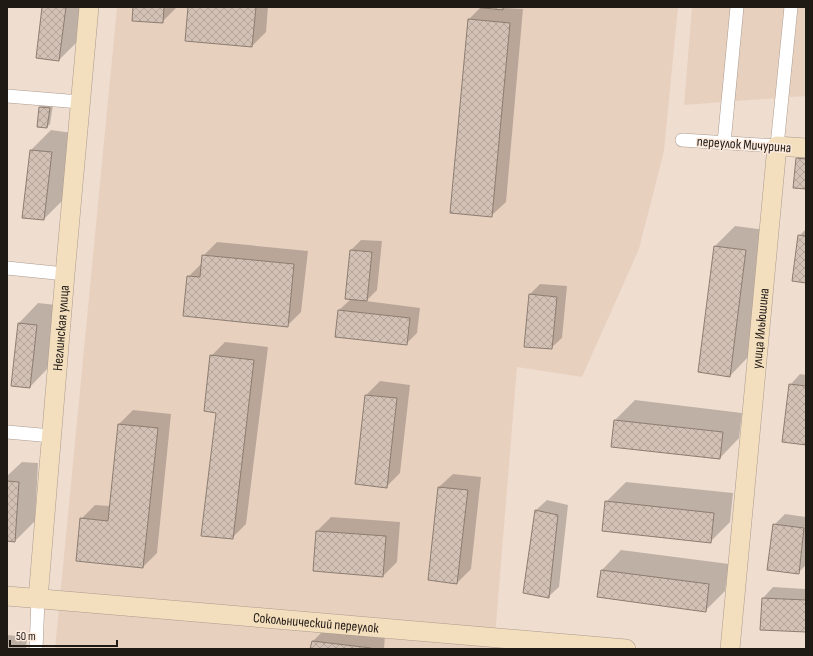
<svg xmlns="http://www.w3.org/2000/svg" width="813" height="656" font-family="'Sofia Sans Condensed',sans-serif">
	<defs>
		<pattern id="building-cross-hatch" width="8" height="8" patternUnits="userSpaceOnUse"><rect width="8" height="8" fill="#d2c1b4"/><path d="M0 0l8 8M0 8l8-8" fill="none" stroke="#b4a59a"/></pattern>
	</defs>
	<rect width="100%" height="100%" fill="#efddd0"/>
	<!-- built -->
	<path fill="#e8d0bf" d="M117 7H678L664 151 639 249 582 377 517 367 494 649H55Z
		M692 7H806V96L684 105Z"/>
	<!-- shadow -->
	<path fill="#0003" d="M43 7H83L79 40 59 60Z
		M134 7H177L162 22Z
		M189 7H268L266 32 252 46Z
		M481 7H504L503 8 523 9 506 202 492 215 468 20Z
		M43 104 53 105 50 124 47 127 38 126 40 107Z
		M51 130 72 133 64 199 44 219 31 150Z
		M806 149V188L797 158Z
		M735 226 766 230 749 356 730 376 715 246Z
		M806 229V282L799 236Z
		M361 240 382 241 377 290 366 301 420 308 417 333 406 344 339 310 351 299V250Z
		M217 242 308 251 301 312 287 326 188 277 202 263 203 256Z
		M540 284 567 286 562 338 551 348 530 294Z
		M38 303 56 305 49 367 30 387 12 385 19 323Z
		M225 342 268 347 246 524 232 538 211 356Z
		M800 374 806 375V444L790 385Z
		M380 381 410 385 400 473 386 487 366 395Z
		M635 400 742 413 739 438 720 458 615 420Z
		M133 410 171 414 157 553 143 567 81 519 95 505 110 506 119 424Z
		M22 462 38 463 35 521 15 541 7 540V476Z
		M453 474 481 477 471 569 457 583 439 487Z
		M626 482 733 493 730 522 710 542 606 502Z
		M547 500 568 505 559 587 548 597 536 510Z
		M785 514 806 517V565L798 573 774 525Z
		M331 517 400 522 397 562 383 576 317 531Z
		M621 550 729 564 725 591 705 611 602 570Z
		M773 587 806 589V631L763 598Z
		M327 627 385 635 384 649H311L313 641Z
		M7 635 27 637 26 649H7Z"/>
	<!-- building -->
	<path fill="url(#building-cross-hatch)" stroke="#8d7d71" d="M42 7H66L59 61 36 58Z
		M133 7H164L163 23 132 21Z
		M188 7H256L252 47 185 41Z
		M474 7H503V10Z
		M468 19 510 23 492 217 450 213Z
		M39 107 50 108 47 128 37 127Z
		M30 150 52 152 44 220 22 218Z
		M796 158 806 159V189L793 188Z
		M798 235 806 236V283L792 281Z
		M714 246 746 250 730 377 698 372Z
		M350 250 372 252 367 301 345 299Z
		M202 255 294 264 288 327 183 316 187 276 200 277Z
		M529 294 557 297 552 349 524 347Z
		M338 310 410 318 407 345 335 337Z
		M18 323 37 325 30 388 11 386Z
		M210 355 254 360 233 539 201 536 216 413 204 411Z
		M789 384 806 386V445L782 442Z
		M365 395 397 398 387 488 355 484Z
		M614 420 723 432 720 459 611 447Z
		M118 424 158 428 143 568 76 561 80 518 108 521Z
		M7 481 19 482 15 542 7 541Z
		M438 487 468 490 457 584 428 580Z
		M605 501 714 513 711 543 602 531Z
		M535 510 558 515 549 598 523 593Z
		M773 524 804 528 799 574 767 570Z
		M316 531 386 536 383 577 313 571Z
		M601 570 709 584 706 612 597 597Z
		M762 598 806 600V632L760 630Z
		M312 641 371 648V649H310Z"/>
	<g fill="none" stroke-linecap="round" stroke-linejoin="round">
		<!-- street casing -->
		<g stroke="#ac9b8e" stroke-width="14">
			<path id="street" d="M7 96 80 102
				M682 140 777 146 791 7
				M724 143 737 7
				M7 268 65 274
				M7 432 52 436
				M36 649 38 599"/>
		</g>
		<!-- secondary casing -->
		<g stroke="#ac9b8e" stroke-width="20">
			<g id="secondary">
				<path id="s1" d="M7 596 626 649"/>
				<path id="s2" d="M38 599 65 274 89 7"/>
				<path id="s3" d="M730 649 777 146 806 148"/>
			</g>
		</g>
		<!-- street -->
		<use href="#street" stroke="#fff" stroke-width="13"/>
		<!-- secondary -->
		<use href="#secondary" stroke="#f3debe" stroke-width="19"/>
	</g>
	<g text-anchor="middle" stroke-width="3" stroke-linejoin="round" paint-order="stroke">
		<!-- street labels -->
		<g font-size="14" fill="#201a15" stroke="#fceadd">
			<text transform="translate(744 144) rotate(4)" y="5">переулок Мичурина</text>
			<text dy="5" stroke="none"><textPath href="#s2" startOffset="272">Неглинская улица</textPath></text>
			<text dy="5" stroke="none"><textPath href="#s3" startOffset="322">улица Ильюшина</textPath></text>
			<text dy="5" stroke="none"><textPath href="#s1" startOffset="310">Сокольнический переулок</textPath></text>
		</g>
	</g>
	<!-- border -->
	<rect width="813" height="656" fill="none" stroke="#201a15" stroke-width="16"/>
	<!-- scale -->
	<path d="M10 640v6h107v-6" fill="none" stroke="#201a15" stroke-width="2"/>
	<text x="16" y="640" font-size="12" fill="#201a15" stroke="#fceadd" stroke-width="3" paint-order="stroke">50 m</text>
</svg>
